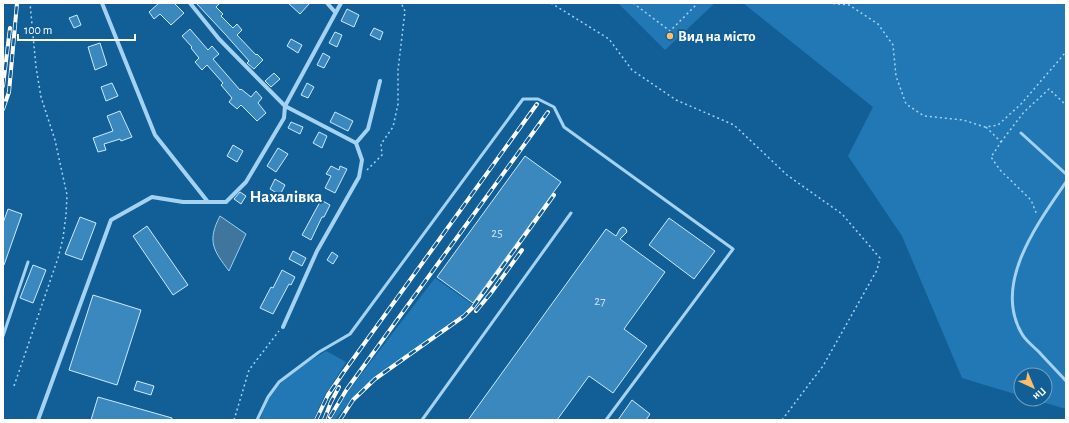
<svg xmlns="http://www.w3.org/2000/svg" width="1069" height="423" font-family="'Alegreya Sans',sans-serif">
	<rect width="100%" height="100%" fill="#125f97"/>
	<!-- green -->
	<path fill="#2178b4" d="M618 3H715L665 50Z
		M743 3H1066V409L1032 399H1045V375H1021V396L962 378 902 236 848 156 873 107Z
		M435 278 472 304C456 323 434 335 414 349 382 371 358 389 335 420H331L349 390Z
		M326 351 346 362 324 397 313 420H260C264 410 267 400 274 391 287 374 308 362 326 351Z"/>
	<!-- water -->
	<path fill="#40769e" stroke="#95d0f6" d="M220 216 246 234 229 271C213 250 207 241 220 216Z"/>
	<!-- building -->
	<path fill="#3b88bf" stroke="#cbe9fd" d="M159 3H174L184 13 171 25 160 14 154 19 149 12Z
		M196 3H220L216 7 223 14 221 16 233 28 237 24 242 30 237 35 256 55 257 54 263 60 254 69 247 63 249 61 225 34Z
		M288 3H310L300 14Z
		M347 9 359 15 354 27 341 21Z
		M77 15 81 25 74 28 69 18Z
		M374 28 383 32 380 40 370 35Z
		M190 29 208 50 212 46 219 54 213 59 240 90 241 89 251 97 256 91 262 98 258 103 266 113 257 121 241 105 237 109 229 102 232 98 221 85 223 83 207 65 202 70 195 62 199 58 191 48 192 47 182 36Z
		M335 32 342 35 337 47 329 43Z
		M291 39 302 45 298 53 287 46Z
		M100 43 107 65 95 70 88 47Z
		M323 53 330 57 324 68 317 65Z
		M274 73 280 79 271 87 265 81Z
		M112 83 118 96 106 101 101 87Z
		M307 83 314 87 308 98 301 95Z
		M120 111 132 137 121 141 120 139 104 144 106 150 98 152 93 138 113 131 107 116Z
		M335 112 353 121 348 131 330 122Z
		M291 122 303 127 300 134 288 128Z
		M319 132 327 136 322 148 313 143Z
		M233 145 243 151 237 162 227 156Z
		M278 148 288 154 276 172 267 166Z
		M525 156 561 182 473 303 437 277Z
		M331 166 339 170 340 166 347 169 335 193 325 188 331 176 326 174Z
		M275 179 285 185 280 195 270 189Z
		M240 192 246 196 241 204 234 199Z
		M321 200 330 205 324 217H322L311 240 302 235Z
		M8 209 22 214 4 265H3V223Z
		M80 217 96 223 82 260 65 254Z
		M669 218 715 251 694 279 649 245Z
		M147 226 188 285 173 295 133 236Z
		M623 227 626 229 627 232 620 239 665 272 624 329 647 346 613 393 589 376 557 420H468L606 229 616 236 620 229Z
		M293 251 306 258 302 266 289 259Z
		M332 252 338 256 333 264 327 260Z
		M33 265 46 270 33 303 20 298Z
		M282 270 295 277 291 285 289 284 273 314 260 308 271 287 273 288Z
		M93 295 141 310 117 385 69 370Z
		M137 381 154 386 151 395 134 390Z
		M98 397 172 418V420H91Z
		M632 400 650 414 646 420H618Z"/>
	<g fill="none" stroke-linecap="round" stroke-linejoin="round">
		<!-- path -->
		<path stroke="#a3d2f3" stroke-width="1.5" stroke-dasharray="2 3" stroke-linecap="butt" d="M551 3 609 39 632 70 676 100 734 125 787 175 842 214 880 258 877 270 823 366 782 420
			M633 3 670 31 698 3
			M828 3 849 5 878 24 893 45 896 76 906 104 924 116 963 120 985 127 998 125 1021 104 1066 52
			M986 127 1001 142 991 157 1000 170 1031 200 1037 215
			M1001 142 1024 112 1049 89 1066 105
			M367 170 382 155 381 144 393 127 398 104V70L405 11 401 3
			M14 386 58 258 63 238 66 215 67 195 55 140 41 97 36 67 30 3
			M234 420 249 370 279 331"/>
		<!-- lane -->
		<path stroke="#a3d2f3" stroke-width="3" d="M1021 133 1066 174
			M1066 182C1038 223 992 284 1022 334 1026 341 1033 346 1039 352 1048 362 1057 371 1066 381
			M3 336 28 262
			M257 420 268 397 279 382 319 352 350 334 523 99H538L554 107 564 127 733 249 606 420
			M422 420 571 213"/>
		<!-- street -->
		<path stroke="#a3d2f3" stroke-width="4" d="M102 3 155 135 208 202H226L246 182 284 118 285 106 341 3
			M190 3 219 39 285 106 356 143
			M327 3 335 12
			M283 327 317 251 359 177 362 160 356 143 368 129 380 81
			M38 420 111 220 152 197 183 202H208"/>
		<!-- rail casing -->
		<g stroke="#fff" stroke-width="4">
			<path id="rail" d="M3 86 10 28
				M3 109 9 92 17 3
				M476 311 491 293 522 250
				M330 417 347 389 548 112
				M316 420 328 395 343 373 537 104
				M324 420 331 402 339 387
				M340 420 353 400 375 379 464 316 473 307 554 195"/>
		</g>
		<!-- rail -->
		<use href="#rail" stroke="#125f97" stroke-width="2.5" stroke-dasharray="8" stroke-linecap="butt"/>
	</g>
	<!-- markers -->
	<circle fill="#ffbd65" stroke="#125f97" stroke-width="1.5" cx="670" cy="36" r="4"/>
	<g text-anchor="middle" stroke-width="4" stroke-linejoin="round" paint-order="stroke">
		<!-- number labels -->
		<g font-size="13" fill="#cee1ef">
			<text x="497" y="237">25</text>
			<text x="600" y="305">27</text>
		</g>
		<!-- poi labels -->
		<g font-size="15" font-weight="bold" fill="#fff" stroke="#125f97" text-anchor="start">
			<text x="678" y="41">Вид на місто</text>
		</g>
		<!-- quarter labels -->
		<g font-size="17" font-weight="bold" fill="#fff" stroke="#125f97">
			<text x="286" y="202">Нахалівка</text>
		</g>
	</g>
	<!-- border -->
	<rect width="1069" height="423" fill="none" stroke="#ffffff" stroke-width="8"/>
	<!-- north arrow -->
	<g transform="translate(1033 387) rotate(136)"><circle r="19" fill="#125f97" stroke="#719fc1"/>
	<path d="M0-3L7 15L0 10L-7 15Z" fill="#ffbd65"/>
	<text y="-6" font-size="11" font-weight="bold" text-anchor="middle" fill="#ffffff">Пн</text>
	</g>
	<!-- scale -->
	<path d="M18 34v6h117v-6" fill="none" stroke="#ffffff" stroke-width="2"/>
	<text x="24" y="34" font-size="12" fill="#ffffff" stroke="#125f97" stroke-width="3" paint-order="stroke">100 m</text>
</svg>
